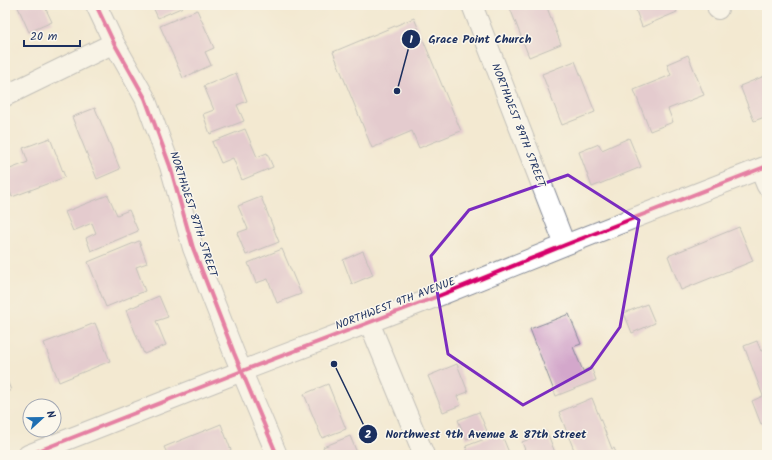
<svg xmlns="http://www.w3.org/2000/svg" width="772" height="460" font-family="Kalam,sans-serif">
	<rect width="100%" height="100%" fill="#fbf7ec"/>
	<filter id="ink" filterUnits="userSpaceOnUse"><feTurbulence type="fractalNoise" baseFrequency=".025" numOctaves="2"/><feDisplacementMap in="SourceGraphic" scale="8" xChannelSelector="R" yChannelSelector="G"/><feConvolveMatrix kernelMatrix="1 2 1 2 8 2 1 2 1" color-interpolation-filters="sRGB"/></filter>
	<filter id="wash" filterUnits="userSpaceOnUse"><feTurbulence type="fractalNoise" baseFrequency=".012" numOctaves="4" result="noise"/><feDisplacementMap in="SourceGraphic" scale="16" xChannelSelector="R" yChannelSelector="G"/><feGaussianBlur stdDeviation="0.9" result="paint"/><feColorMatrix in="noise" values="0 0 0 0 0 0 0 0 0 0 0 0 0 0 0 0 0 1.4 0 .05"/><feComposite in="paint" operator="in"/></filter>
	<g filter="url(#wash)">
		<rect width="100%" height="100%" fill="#f3e9d1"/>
		<g id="blocks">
			<!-- building -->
			<path fill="#d3a7cb" d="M17 5H44L52 22 29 32Z
				M152 5H182L183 7 158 18Z
				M517 5H546L561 44 529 57 510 8Z
				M634 5H674L677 12 642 27Z
				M197 10 214 48 205 52 211 65 183 78 160 26Z
				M414 18 461 131 419 148 412 131 372 148 333 52Z
				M688 55 704 95 668 109 673 122 650 131 634 90 671 75 667 64Z
				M575 61 595 112 562 125 542 74Z
				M236 73 247 101 237 105 244 121 210 134 203 114 214 110 204 86Z
				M767 75V116L754 121 740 86Z
				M95 108 120 169 97 179 72 117Z
				M245 129 257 157 267 153 273 167 242 180 233 158 221 163 212 142Z
				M50 138 65 177 12 197 5 177V171L28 162 23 148Z
				M629 138 641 167 592 187 579 152 599 144 602 150Z
				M108 195 117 215 129 210 138 231 91 251 86 238 96 233 92 223 73 231 65 212Z
				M261 197 279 242 246 255 237 233 248 229 238 206Z
				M739 227 753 261 681 290 668 256Z
				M139 241 147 263 136 267 145 291 106 307 88 262Z
				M282 249 301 294 277 303 268 279 256 283 248 263Z
				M363 251 373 275 352 284 343 260Z
				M159 296 168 317 156 321 166 345 144 354 126 310Z
				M647 304 655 323 632 333 624 313Z
				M569 314 581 344 573 347 583 371 591 367 596 380 556 396 530 329Z
				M95 323 110 361 59 382 44 343Z
				M757 341 761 351 767 349V422L761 424 752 401 763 396 744 346Z
				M457 364 468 392 457 396 461 405 443 412 428 376Z
				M5 376 11 390 5 393Z
				M328 384 346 429 322 438 304 394Z
				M592 398 612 449 614 448 617 455H576L559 412Z
				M479 412 487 431 466 439 458 420Z
				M221 424 231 450 219 455H168L164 447Z
				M547 432 556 455H527L522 442Z
				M501 433 510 455H469L466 446Z
				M350 436 358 455H326L323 447Z"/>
		</g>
	</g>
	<g filter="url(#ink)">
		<use href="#blocks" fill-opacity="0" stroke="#878c98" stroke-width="1"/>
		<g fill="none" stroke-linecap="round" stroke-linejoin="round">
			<!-- minor casing -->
			<g stroke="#878c98" stroke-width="22">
				<path id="minor" d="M96 5 114 43 145 98 170 166 193 248 234 353 277 455
					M472 5 565 245
					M717 5 718 9
					M5 96 114 43
					M760 169 767 186
					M369 322 424 455
					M28 455 242 371 441 295 565 245 767 166"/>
			</g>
			<!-- minor -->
			<use href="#minor" stroke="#fff" stroke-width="20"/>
			<!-- cycleway casing -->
			<g stroke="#fbf7ec" stroke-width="6">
				<path id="cycleway" d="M96 5 114 43 145 98 170 166 193 248 234 353 277 455
					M28 455 242 371 441 295 565 245 767 166"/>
			</g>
			<!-- cycleway -->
			<use href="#cycleway" stroke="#d6006c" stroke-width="4"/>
		</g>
	</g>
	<!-- marked area -->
	<path d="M0 0H772V460H0ZM568 175 639 220 620 327 591 368 523 405 448 354 431 256 469 210Z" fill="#f3e9d1" fill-opacity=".55" fill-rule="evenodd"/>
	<path fill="none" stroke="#7b2cbf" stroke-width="3" stroke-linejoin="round" d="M568 175 639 220 620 327 591 368 523 405 448 354 431 256 469 210Z"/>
	<g text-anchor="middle" stroke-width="3" stroke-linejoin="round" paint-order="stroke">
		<!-- street labels -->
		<g font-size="11" fill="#1b2f5e" stroke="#fbf7ec">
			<text transform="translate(519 125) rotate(69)" y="4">NORTHWEST 89TH STREET</text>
			<text transform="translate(194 214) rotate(72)" y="4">NORTHWEST 87TH STREET</text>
			<text transform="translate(395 303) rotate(-21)" y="4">NORTHWEST 9TH AVENUE</text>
		</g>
	</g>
	<!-- callouts -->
	<path fill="none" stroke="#1b2f5e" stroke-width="1.5" d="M397 91L411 39M334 364L368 434"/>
	<g fill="#1b2f5e" stroke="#fbf7ec" stroke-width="1.5">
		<circle cx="397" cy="91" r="4"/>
		<circle cx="334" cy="364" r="4"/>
		<circle cx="411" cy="39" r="10"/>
		<circle cx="368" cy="434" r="10"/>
	</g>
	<g font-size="12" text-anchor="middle" font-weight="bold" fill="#fff">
		<text x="411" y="43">1</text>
		<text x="368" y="438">2</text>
	</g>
	<g font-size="12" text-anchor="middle" font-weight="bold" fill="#1b2f5e" stroke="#fbf7ec" stroke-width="3" stroke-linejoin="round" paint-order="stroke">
		<text x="480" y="43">Grace Point Church</text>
		<text x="486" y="438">Northwest 9th Avenue &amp; 87th Street</text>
	</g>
	<!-- margin -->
	<rect width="772" height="460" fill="none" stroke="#fbf7ec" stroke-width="20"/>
	<!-- north arrow -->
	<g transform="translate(42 418) rotate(68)"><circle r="19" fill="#fbf7ec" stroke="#a1a7b3"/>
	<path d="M0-3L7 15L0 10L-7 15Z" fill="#1f6fb2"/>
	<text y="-6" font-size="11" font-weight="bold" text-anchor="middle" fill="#1b2f5e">N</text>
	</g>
	<!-- scale -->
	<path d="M24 40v6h56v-6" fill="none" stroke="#1b2f5e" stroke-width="2"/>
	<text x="30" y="40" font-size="12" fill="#1b2f5e" stroke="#fbf7ec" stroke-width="3" paint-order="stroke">20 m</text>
</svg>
